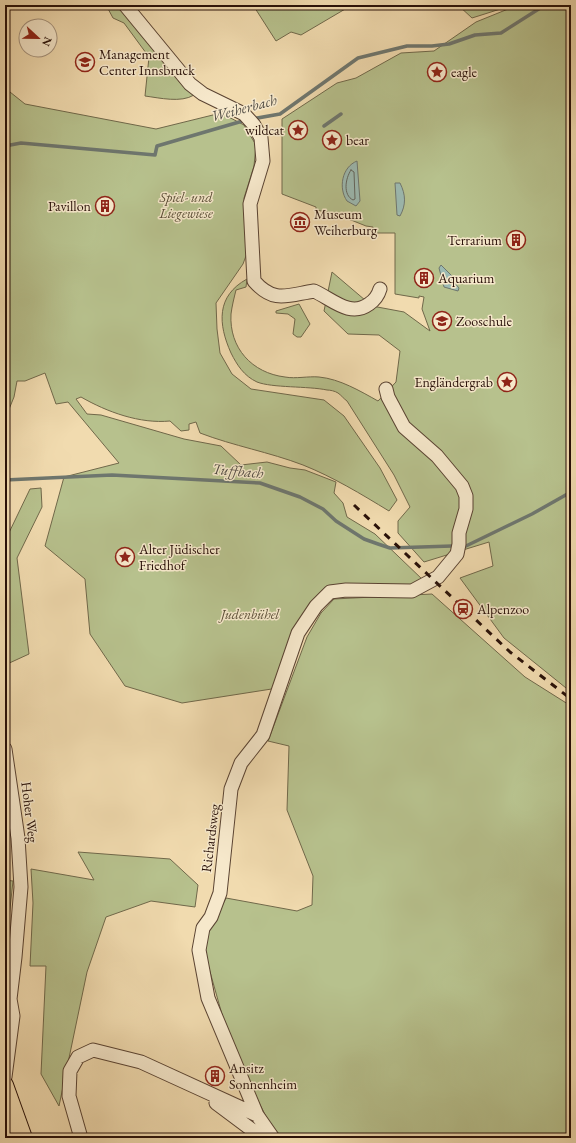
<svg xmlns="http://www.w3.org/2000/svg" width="576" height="1143" font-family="'EB Garamond',serif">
	<rect width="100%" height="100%" fill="#f1dbaf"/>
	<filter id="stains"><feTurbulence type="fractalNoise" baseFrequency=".005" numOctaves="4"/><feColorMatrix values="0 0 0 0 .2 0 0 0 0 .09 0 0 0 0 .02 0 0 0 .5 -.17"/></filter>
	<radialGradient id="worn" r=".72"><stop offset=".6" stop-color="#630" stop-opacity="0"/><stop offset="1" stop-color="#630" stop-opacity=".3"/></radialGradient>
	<!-- green -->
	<path fill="#b7c18d" stroke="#70684a" d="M106 5H119L182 85 194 95C181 103 160 98 145 96L149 57 124 23 113 18Z
		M253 5H352L301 35 291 32 276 41Z
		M458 5H513L472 18Z
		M518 5H571V692L504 638 460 578 493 566 489 542 424 562 398 533V521L410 507 394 475 347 401C344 399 341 395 338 393 335 391 330 390 327 390 308 386 272 388 257 382 244 376 237 365 231 353 218 324 216 296 247 279L246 287 236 290C234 298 232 306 231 314 229 348 252 373 285 377 296 379 308 376 319 377 340 379 360 391 378 401L396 382 400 351 379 335 348 334 324 311 332 272 372 306 404 312 430 331 422 309 424 297 419 296V298L395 294V233H374L373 227 366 226 336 214 316 210V207L282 194V119L337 83 356 78 401 53 434 51 476 22Z
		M5 88 25 104 156 129 221 113 244 125 256 145 254 166 244 198 247 253 243 264 216 303 217 329 220 353 232 374 251 389 324 400 344 416 380 468 397 500 389 511C361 494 333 477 303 465 269 452 234 446 200 433L196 422 189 424V430L181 431 170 421C140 424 107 412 81 397L76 399 87 414 101 415 184 439 221 446 241 465 267 462 290 468 305 470 336 482 334 493 343 503 347 517 375 534 423 580 412 587 318 598 278 688 182 703 125 686 90 634 85 579 45 546 64 477 119 463 68 402 56 404 45 373 25 381H17L14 397 5 419Z
		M299 304 310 324 301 337H297L293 334 295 319 288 314 276 313V311Z
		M41 488 42 507 17 558 29 654 5 665V541L30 489Z
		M432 594 525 677 571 706V1138H277L232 1050 205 954 207 935 226 898 297 911 312 905 313 876 287 810 289 746 268 741 307 637 321 613 334 599Z
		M78 852 170 859 198 885 195 907 151 901 106 917 87 972 59 1106 41 1074 46 966H30L33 903 31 869 94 880Z
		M5 880 13 881 7 936H5Z"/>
	<!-- water -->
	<path fill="#9cbab2" stroke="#6e766e" d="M357 161 360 201 356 206 347 201C338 188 342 167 357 161Z
		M395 183H400C406 195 406 205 400 216L397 215Z
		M441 265 453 277V281L459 288 458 291 444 287 439 268Z"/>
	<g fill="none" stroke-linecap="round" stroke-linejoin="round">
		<!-- shore -->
		<path stroke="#62655d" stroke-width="1" d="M351 170 354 172 355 199 353 200C343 195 345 179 351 170Z"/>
		<!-- stream -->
		<path stroke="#6e766e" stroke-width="3.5" d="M252 119 280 114 358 58 407 46H432L449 44 475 35 501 33 545 5
			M324 126 341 114
			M5 146 21 143 155 155 157 146 246 120
			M5 480 112 475 260 483 300 497 323 509 336 521 364 539 378 544 390 548 452 546
			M466 546 532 514 571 492"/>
		<!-- minor casing -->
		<g stroke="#5a4332" stroke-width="15">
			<path id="minor" d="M125 5 190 84 203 94 244 114 254 125 261 138 263 161 250 204 254 281C274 304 288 295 314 291 332 299 350 318 369 304 375 300 378 296 380 289
				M5 749 18 838 21 887 15 957 10 999 5 1010
				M5 1077 13 1016 10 999
				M216 1103 263 1138
				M81 1138 69 1096 70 1071 78 1057 93 1050 141 1062 257 1115
				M273 1138 257 1115 208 998 199 950 203 928 211 917 220 893 231 789 241 763 263 735 298 633 316 606 330 592 346 590 412 591 438 577 457 554 459 544V533L466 509V496L462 486 437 456 404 427 388 397 386 389"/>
		</g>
		<!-- major casing -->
		<g stroke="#281008" stroke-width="18">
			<path id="major" d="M5 1085 24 1138
				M6 1138 11 1104"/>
		</g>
		<!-- minor -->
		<use href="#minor" stroke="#f6e8cb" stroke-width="13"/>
		<!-- major -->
		<use href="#major" stroke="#f1dbaf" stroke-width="16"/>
		<!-- rail -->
		<path stroke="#281008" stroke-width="3" stroke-dasharray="7 7" stroke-linecap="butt" d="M354 505 510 652 571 699"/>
	</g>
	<!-- icons -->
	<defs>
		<g id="university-ring" transform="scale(1)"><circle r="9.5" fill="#f6e8cb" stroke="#8f2418" stroke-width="1.5"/><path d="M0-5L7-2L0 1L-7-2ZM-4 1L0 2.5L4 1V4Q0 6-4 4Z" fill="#8f2418"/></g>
		<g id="sight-ring" transform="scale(1)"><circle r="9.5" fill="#f6e8cb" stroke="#8f2418" stroke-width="1.5"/><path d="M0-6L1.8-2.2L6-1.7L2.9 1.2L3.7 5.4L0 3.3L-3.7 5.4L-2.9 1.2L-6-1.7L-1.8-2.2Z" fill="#8f2418"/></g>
		<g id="building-ring" transform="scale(1)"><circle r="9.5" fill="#f6e8cb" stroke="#8f2418" stroke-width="1.5"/><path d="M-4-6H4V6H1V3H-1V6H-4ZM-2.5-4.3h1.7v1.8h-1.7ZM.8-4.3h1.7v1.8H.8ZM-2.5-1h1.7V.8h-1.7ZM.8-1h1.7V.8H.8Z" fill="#8f2418"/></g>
		<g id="museum-ring" transform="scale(1)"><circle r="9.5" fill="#f6e8cb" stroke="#8f2418" stroke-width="1.5"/><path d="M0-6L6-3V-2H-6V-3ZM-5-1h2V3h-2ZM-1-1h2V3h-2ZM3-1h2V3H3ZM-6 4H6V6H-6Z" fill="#8f2418"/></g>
		<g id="school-ring" transform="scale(1)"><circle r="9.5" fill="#f6e8cb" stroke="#8f2418" stroke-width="1.5"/><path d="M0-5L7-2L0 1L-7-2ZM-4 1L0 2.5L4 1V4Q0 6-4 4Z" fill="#8f2418"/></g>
		<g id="station-ring" transform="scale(1)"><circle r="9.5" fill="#f6e8cb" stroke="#8f2418" stroke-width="1.5"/><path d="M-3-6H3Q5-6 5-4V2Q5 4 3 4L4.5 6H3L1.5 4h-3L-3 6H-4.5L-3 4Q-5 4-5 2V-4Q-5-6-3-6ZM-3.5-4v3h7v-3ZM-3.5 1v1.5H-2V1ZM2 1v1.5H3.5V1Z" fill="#8f2418"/></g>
	</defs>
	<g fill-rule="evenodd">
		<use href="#university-ring" x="85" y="62"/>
		<use href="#sight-ring" x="437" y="72"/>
		<use href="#sight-ring" x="298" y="130"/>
		<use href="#sight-ring" x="332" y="140"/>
		<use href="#building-ring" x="105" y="206"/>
		<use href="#museum-ring" x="300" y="222"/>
		<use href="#building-ring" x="516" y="240"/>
		<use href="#building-ring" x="424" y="278"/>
		<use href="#school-ring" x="442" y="321"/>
		<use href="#sight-ring" x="507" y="382"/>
		<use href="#sight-ring" x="125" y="557"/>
		<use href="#station-ring" x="463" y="609"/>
		<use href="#building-ring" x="215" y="1076"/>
	</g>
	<g text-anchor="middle" stroke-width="3" stroke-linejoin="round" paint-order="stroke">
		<!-- poi labels -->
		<g font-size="14" fill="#281008" stroke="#f6e8cb" text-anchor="start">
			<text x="99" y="59">Management<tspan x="99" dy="16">Center Innsbruck</tspan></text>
			<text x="451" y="77">eagle</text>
			<text x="284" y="135" text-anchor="end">wildcat</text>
			<text x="346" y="145">bear</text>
			<text x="91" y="211" text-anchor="end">Pavillon</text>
			<text x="314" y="219">Museum<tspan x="314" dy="16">Weiherburg</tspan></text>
			<text x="502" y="245" text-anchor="end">Terrarium</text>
			<text x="438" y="283">Aquarium</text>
			<text x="456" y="326">Zooschule</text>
			<text x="493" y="387" text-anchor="end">Engländergrab</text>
			<text x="139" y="554">Alter Jüdischer<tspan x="139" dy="16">Friedhof</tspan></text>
			<text x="477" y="614">Alpenzoo</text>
			<text x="229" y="1073">Ansitz<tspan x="229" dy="16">Sonnenheim</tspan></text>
		</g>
		<!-- park labels -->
		<g font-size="14" font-style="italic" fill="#5a4e37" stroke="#f6e8cb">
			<text x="186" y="202">Spiel- und<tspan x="186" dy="16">Liegewiese</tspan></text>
			<text x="250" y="619">Judenbühel</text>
		</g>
		<!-- street labels -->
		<g font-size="14" fill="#281008" stroke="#f6e8cb">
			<text transform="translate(30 812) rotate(83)" y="5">Hoher Weg</text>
			<text transform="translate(210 838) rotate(-83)" y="5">Richardsweg</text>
		</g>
		<!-- water labels -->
		<g font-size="15" font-style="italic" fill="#514c44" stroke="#f6e8cb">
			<text transform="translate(244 108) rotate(-15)" y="5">Weiherbach</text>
			<text transform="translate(238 471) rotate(5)" y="5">Tuffbach</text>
		</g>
	</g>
	<!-- margin -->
	<rect width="576" height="1143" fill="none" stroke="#f1dbaf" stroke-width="20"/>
	<rect x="6" y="6" width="564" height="1131" fill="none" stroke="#281008" stroke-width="2"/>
	<rect x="10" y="10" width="556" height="1123" fill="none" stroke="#281008"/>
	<!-- north arrow -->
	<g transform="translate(38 38) rotate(112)"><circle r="19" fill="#f6e8cb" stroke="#a4927d"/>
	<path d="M0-3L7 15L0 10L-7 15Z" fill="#8f2418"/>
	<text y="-6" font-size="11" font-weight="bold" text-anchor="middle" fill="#281008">N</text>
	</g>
	<rect width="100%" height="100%" filter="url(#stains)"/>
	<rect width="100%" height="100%" fill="url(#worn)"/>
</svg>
